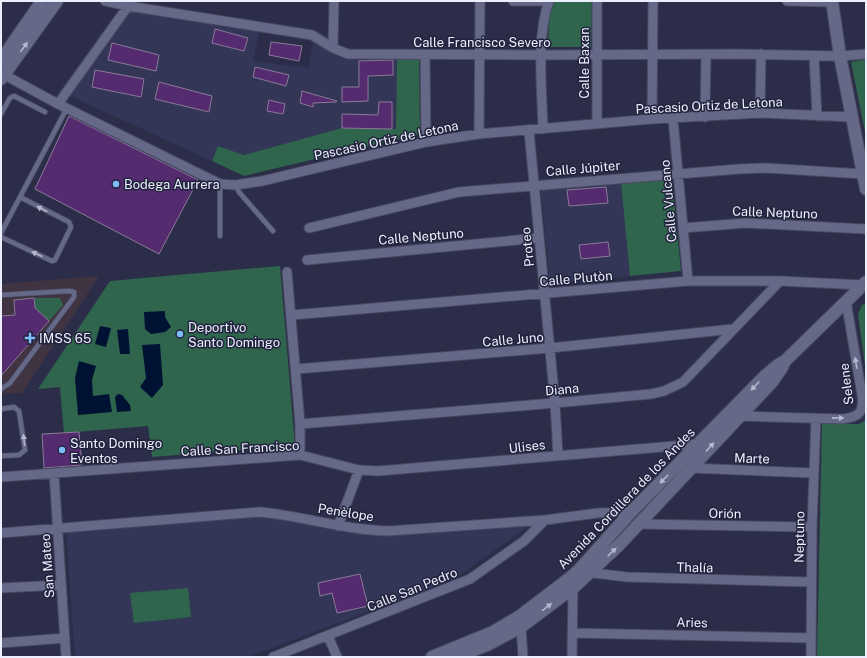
<svg xmlns="http://www.w3.org/2000/svg" width="867" height="658" font-family="'Public Sans',sans-serif">
	<rect width="100%" height="100%" fill="#2c2e49"/>
	<!-- built -->
	<path fill="#343658" d="M131 10 259 32 253 61 309 68 313 40 342 57 397 58 396 129 342 128 244 155 218 146 212 161 68 95Z
		M621 183 630 276 550 284 541 190Z
		M266 515 393 534 530 525 454 579 248 657H75L66 530Z"/>
	<!-- medical -->
	<path fill="#403342" d="M99 276 22 393 1 394V284Z"/>
	<!-- green -->
	<path fill="#2e654c" d="M554 1H592L591 47H548L549 13Z
		M397 58H419L420 134 244 176 212 161 218 146 244 155 342 128 396 129Z
		M866 59V137L851 62Z
		M672 179 681 271 630 276 621 183Z
		M280 266 295 446 152 457 148 426 64 433 60 387 38 389 110 281Z
		M34 298H60L63 305 49 321 35 308Z
		M866 303V373L858 314 862 305Z
		M866 420V657H817L822 424H859Z
		M188 588 191 617 134 623 130 593Z"/>
	<!-- water -->
	<path fill="#001233" d="M165 311V317L171 327 165 332 151 334 145 329 144 312Z
		M100 326 111 328 106 347 95 344Z
		M128 329 130 354H120L117 330Z
		M160 344 163 385 152 398 140 387 146 378 142 345Z
		M79 361 96 366 92 380 93 396 109 394 112 412 78 415 75 378Z
		M118 394 122 395 130 405 131 411 117 412 115 397Z"/>
	<!-- building -->
	<path fill="#542b6f" stroke="#8a7a98" d="M215 29 248 38 244 51 212 43Z
		M271 42 302 46 299 61 269 55Z
		M112 43 159 55 156 71 108 60Z
		M393 60V75L368 76V101L342 102V87H359V61Z
		M255 67 289 75 286 86 253 77Z
		M95 70 144 79 141 97 92 87Z
		M159 82 212 96 209 112 155 99Z
		M302 91 337 101 336 102 313 103V107L300 103Z
		M269 100 285 104 283 114 267 111Z
		M379 102H392V129L342 128V114L378 115Z
		M69 116 198 180 159 254 35 189Z
		M606 187 608 203 569 206 567 190Z
		M608 242 610 256 581 259 579 245Z
		M34 298 35 308 49 321 1 376V316L15 315 14 300Z
		M79 432 82 465 44 468 42 434Z
		M360 574 368 606 337 613 332 593 320 596 318 583Z"/>
	<g fill="none" stroke-linecap="round" stroke-linejoin="round">
		<!-- lane casing -->
		<g stroke="#484960" stroke-width="6">
			<path id="lane" d="M1 114 10 98 14 96 45 112
				M236 185 239 192 273 231
				M1 233 67 108
				M220 236V184
				M1 237 52 261 55 260 71 227 69 222 20 197
				M1 295 69 291 74 292V297L10 383 1 389
				M1 409 14 407 19 411 25 450 19 455 1 456"/>
		</g>
		<!-- street casing -->
		<g stroke="#484960" stroke-width="11">
			<path id="street" d="M105 1 128 6 312 35 333 48 348 54 541 55 737 54 840 56 866 54
				M513 1H549
				M787 1 832 2
				M333 48 334 1
				M425 55 426 142
				M814 56 817 116
				M1 73 58 104 220 184 236 185 262 181 426 142 479 134 652 119 760 113 851 117
				M58 104 131 2
				M760 113 761 54
				M705 117 706 54
				M652 119 653 1
				M673 119 688 281
				M597 124V1
				M543 129C542 91 536 36 549 1
				M529 131 555 403 558 456
				M479 134 480 1
				M309 228 459 192 739 169 766 168 863 174
				M683 228 746 223 866 229
				M307 260 538 238
				M287 272 300 424V455
				M292 315 688 281H780L863 285
				M296 369 550 348 733 329
				M739 416 842 419C859 417 864 413 862 395L846 301
				M300 424 555 403 651 394 664 391 683 382 780 281
				M690 468 813 473
				M54 473 66 657
				M1 477 300 455 359 470 378 471 698 444
				M638 524 812 527
				M338 526 359 470
				M1 533 260 512C303 516 344 530 388 531L545 520 598 513 631 512
				M585 572 627 577 811 582
				M1 588 61 585
				M521 627 523 657
				M572 633 811 638
				M328 636 337 657
				M1 643 65 638
				M273 657 470 579 524 541 545 520
				M572 657 573 584
				M811 657 812 527 816 418"/>
		</g>
		<!-- secondary casing -->
		<g stroke="#484960" stroke-width="14">
			<path id="secondary" d="M832 1 840 56 866 189
				M1 60 42 1
				M1 79 57 1
				M432 657 493 632 520 616 571 577 578 571 631 512 766 375 778 365 785 361 866 282
				M456 657 487 645 521 627 573 588 619 545 772 382 781 369 784 363"/>
		</g>
		<!-- lane -->
		<use href="#lane" stroke="#656887" stroke-width="4.5"/>
		<!-- street -->
		<use href="#street" stroke="#656887" stroke-width="9"/>
		<!-- secondary -->
		<use href="#secondary" stroke="#656887" stroke-width="12"/>
	</g>
	<!-- one-way arrows -->
	<defs><path id="oneway-solid" d="M-6-.8H1V-3.2L6.5 0L1 3.2V.8H-6Z"/></defs>
	<g fill="#b6b8ce">
		<use href="#oneway-solid" transform="translate(24 47) rotate(-54)"/>
		<use href="#oneway-solid" transform="translate(42 209) rotate(-153)"/>
		<use href="#oneway-solid" transform="translate(37 254) rotate(-154)"/>
		<use href="#oneway-solid" transform="translate(856 363) rotate(-100)"/>
		<use href="#oneway-solid" transform="translate(755 386) rotate(134)"/>
		<use href="#oneway-solid" transform="translate(838 418) rotate(1)"/>
		<use href="#oneway-solid" transform="translate(24 440) rotate(-96)"/>
		<use href="#oneway-solid" transform="translate(710 447) rotate(-48)"/>
		<use href="#oneway-solid" transform="translate(664 479) rotate(134)"/>
		<use href="#oneway-solid" transform="translate(612 552) rotate(-44)"/>
		<use href="#oneway-solid" transform="translate(547 607) rotate(-37)"/>
	</g>
	<!-- markers -->
	<g fill="#81bcfa" stroke="#22243e" stroke-width="1.5">
		<circle cx="116" cy="184" r="4"/>
		<circle cx="180" cy="334" r="4"/>
		<path d="M28 332h4v4h4v4h-4v4h-4v-4h-4v-4h4z"/>
		<circle cx="62" cy="450" r="4"/>
	</g>
	<g text-anchor="middle" stroke-width="3" stroke-linejoin="round" paint-order="stroke">
		<!-- street labels -->
		<g font-size="13" fill="#eceefd" stroke="#22243e">
			<text x="482" y="47">Calle Francisco Severo</text>
			<text transform="translate(584 63) rotate(-90)" y="5">Calle Baxan</text>
			<text transform="translate(709 105) rotate(-3)" y="5">Pascasio Ortiz de Letona</text>
			<text transform="translate(386 140) rotate(-12)" y="5">Pascasio Ortiz de Letona</text>
			<text transform="translate(583 168) rotate(-5)" y="5">Calle Júpiter</text>
			<text transform="translate(668 201) rotate(-95)" y="5">Calle Vulcano</text>
			<text transform="translate(775 212) rotate(2)" y="5">Calle Neptuno</text>
			<text transform="translate(421 236) rotate(-5)" y="5">Calle Neptuno</text>
			<text transform="translate(527 247) rotate(-96)" y="5">Proteo</text>
			<text transform="translate(576 278) rotate(-5)" y="5">Calle Plutòn</text>
			<text transform="translate(513 339) rotate(-5)" y="5">Calle Juno</text>
			<text transform="translate(846 384) rotate(-97)" y="5">Selene</text>
			<text transform="translate(562 389) rotate(-5)" y="5">Diana</text>
			<text transform="translate(527 446) rotate(-6)" y="5">Ulises</text>
			<text transform="translate(240 448) rotate(-3)" y="5">Calle San Francisco</text>
			<text transform="translate(752 458) rotate(2)" y="5">Marte</text>
			<text transform="translate(626 498) rotate(-46)" y="5">Avenida Cordillera de los Andes</text>
			<text transform="translate(346 512) rotate(9)" y="5">Penèlope</text>
			<text transform="translate(725 513) rotate(1)" y="5">Orión</text>
			<text transform="translate(799 537) rotate(-89)" y="5">Neptuno</text>
			<text transform="translate(47 566) rotate(-94)" y="5">San Mateo</text>
			<text transform="translate(695 567) rotate(1)" y="5">Thalía</text>
			<text transform="translate(412 589) rotate(-22)" y="5">Calle San Pedro</text>
			<text transform="translate(692 622) rotate(1)" y="5">Aries</text>
		</g>
		<!-- poi labels -->
		<g font-size="13" fill="#eceefd" stroke="#22243e" text-anchor="start">
			<text x="124" y="189">Bodega Aurrera</text>
			<text x="188" y="332">Deportivo<tspan x="188" dy="15">Santo Domingo</tspan></text>
			<text x="39" y="343">IMSS 65</text>
			<text x="70" y="448">Santo Domingo<tspan x="70" dy="15">Eventos</tspan></text>
		</g>
	</g>
	<!-- border -->
	<rect width="867" height="658" fill="none" stroke="#eceefd" stroke-width="4"/>
</svg>
